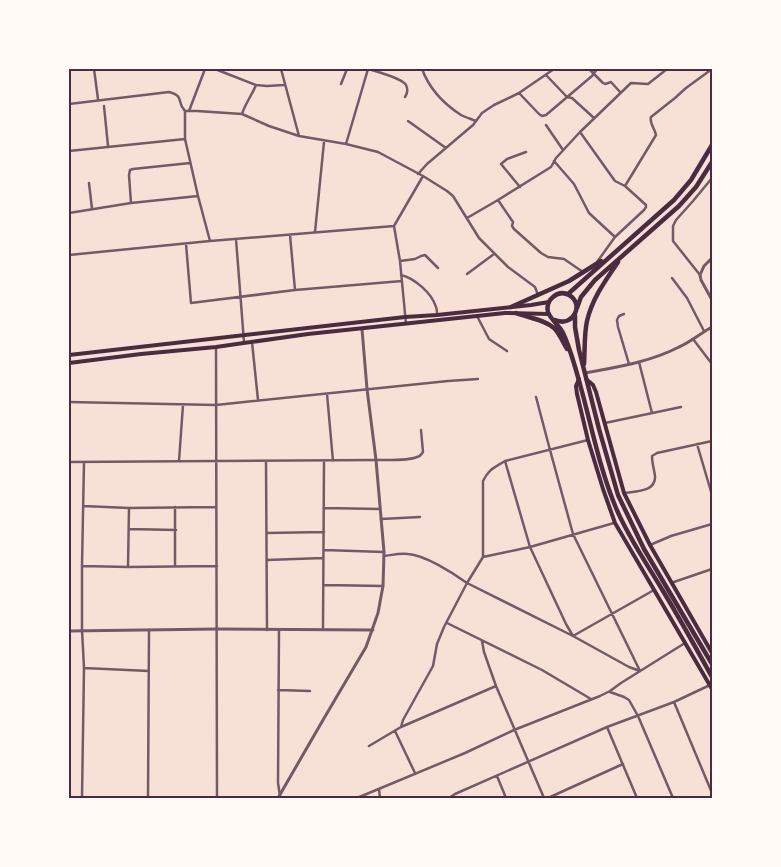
<svg xmlns="http://www.w3.org/2000/svg" width="781" height="867" font-family="'Source Sans 3',sans-serif">
	<rect width="100%" height="100%" fill="#f7e1d7"/>
	<g fill="none" stroke-linecap="round" stroke-linejoin="round">
		<!-- minor -->
		<path stroke="#755966" stroke-width="2.5" d="M94 69 98 99
			M215 69 256 85 267 86 284 85
			M281 69 299 136
			M369 69C377 72 402 78 406 85 408 89 407 94 405 97
			M422 69C429 88 444 104 461 115 465 117 471 119 476 121
			M589 69 603 83 605 84 611 82 620 92
			M546 75 567 97 572 98 594 118
			M341 84 347 69
			M519 93 539 114 542 116 546 115 592 76 597 69
			M69 104 169 92C185 96 176 102 185 111H197L242 114 269 126 299 136 346 144 378 152 423 176 447 191 453 196 479 238 508 267 535 287 538 295
			M104 106 108 146
			M185 111V139L198 196 210 241
			M189 111 205 69
			M242 114C245 104 252 95 256 85
			M408 121 446 148
			M546 125 563 150
			M580 132 615 181 625 186 646 205V207L644 210 615 237 597 262
			M346 144 368 69
			M69 151 185 139
			M554 161 574 184 589 213 615 237
			M418 174 427 164 473 125 482 113 494 105 519 93 554 69
			M89 183 92 209
			M625 186 656 135C655 129 649 123 651 117L675 98 686 88 712 69
			M520 187 501 164 507 159 526 152
			M498 200 513 222 512 226 514 229 541 253 548 257 564 259 583 272
			M131 203 129 175 130 170 133 169 190 163
			M69 213 131 203 198 196
			M467 218 498 200 551 167 556 158 580 132 631 83 648 84 667 69
			M315 232 324 142
			M290 235 295 290
			M236 239 244 342
			M186 244 191 303 295 290 402 281
			M69 255 210 241 394 226
			M400 261 415 259 421 256 425 255 438 268
			M467 274 494 254
			M401 275C414 278 432 293 436 307 437 309 437 312 437 315
			M700 275 673 241V226L676 220 693 201 712 178
			M672 278 687 298 704 331
			M624 314 619 316 617 320 618 327 629 364
			M477 316 489 339 507 351
			M406 324 400 261 394 226 423 176
			M693 339 712 364
			M252 342 258 400
			M216 347 217 798
			M639 362 652 413
			M327 394 333 461
			M536 397 550 450 573 534 640 671
			M69 402 216 405 448 381 478 379
			M605 423 681 407
			M697 444 712 495
			M179 461 183 405
			M266 461 267 630
			M505 461 530 547 566 624 573 636 654 590
			M69 462 376 460C387 460 408 461 417 457 421 456 421 455 423 452L421 430
			M624 493C636 491 656 492 655 476 654 469 652 463 652 456L657 453 712 441
			M83 506 129 508 216 507
			M324 508 380 509
			M381 519 420 517
			M129 529 176 530
			M267 533 324 532
			M650 545 671 536 712 524
			M324 550 384 552
			M384 556C392 555 400 553 408 554 425 555 453 573 467 583L573 636 629 667 640 671
			M483 557 530 547 614 523
			M267 560 323 558
			M175 565V507
			M82 566 128 567 217 566
			M128 567 129 508
			M671 583 712 569
			M324 585 383 586
			M447 623 542 670 591 699
			M323 629 324 461
			M279 630 278 783 280 796
			M482 641 484 652 496 686 544 798
			M84 668 149 671
			M278 690 310 691
			M610 692 624 697 629 700 638 716 673 798
			M674 702 712 793
			M401 727 403 720 433 666 437 644 444 627 467 583 483 557V481C489 469 494 468 505 461L588 440
			M607 727 637 798
			M395 731 415 773
			M369 746 401 727 496 686
			M497 776 506 798
			M379 789 380 798
			M82 798 84 668 82 630V566L84 462
			M148 798 149 630
			M357 798 465 753 514 730 600 696 610 691 621 683 685 643
			M449 798 455 794 607 727 674 702 710 685
			M548 798 623 764"/>
		<!-- tertiary -->
		<path stroke="#755966" stroke-width="3" d="M712 258 704 266 700 275 701 280 712 300
			M585 373C617 367 650 362 679 347 691 342 701 333 712 327
			M69 631 217 629 373 630
			M278 798 323 720 366 647 378 613 383 586 384 552 376 460 367 389 362 329"/>
		<!-- primary -->
		<path stroke="#4a2c40" stroke-width="4" d="M69 355 405 317 437 315 531 305 549 302
			M69 363 141 354 216 347 308 334 505 313 549 314
			M579 379 576 386 577 394 588 440 603 489 615 523 712 689
			M586 379 593 385 596 392 624 493 650 545 712 653"/>
		<!-- trunk -->
		<path stroke="#4a2c40" stroke-width="4.5" d="M568 294 674 200 691 180 712 145
			M511 307 569 281 601 261
			M577 308 581 297 595 280 679 206 696 187 712 162
			M516 313C528 318 544 319 554 328 559 333 563 342 567 349
			M575 315V327L579 350 599 429 618 495 644 549 712 664
			M555 320C573 328 585 304 569 295 558 289 545 300 548 312 550 319 560 326 563 333 571 350 576 370 581 388 592 428 600 470 616 508 628 537 647 564 663 591 680 619 696 648 712 677
			M584 364C585 349 584 335 587 321 592 299 605 281 618 262"/>
	</g>
	<!-- border -->
	<rect width="781" height="867" fill="none" stroke="#fffaf5" stroke-width="140"/>
	<rect x="70" y="70" width="641" height="727" fill="none" stroke="#4a2c40" stroke-width="2"/>
</svg>
